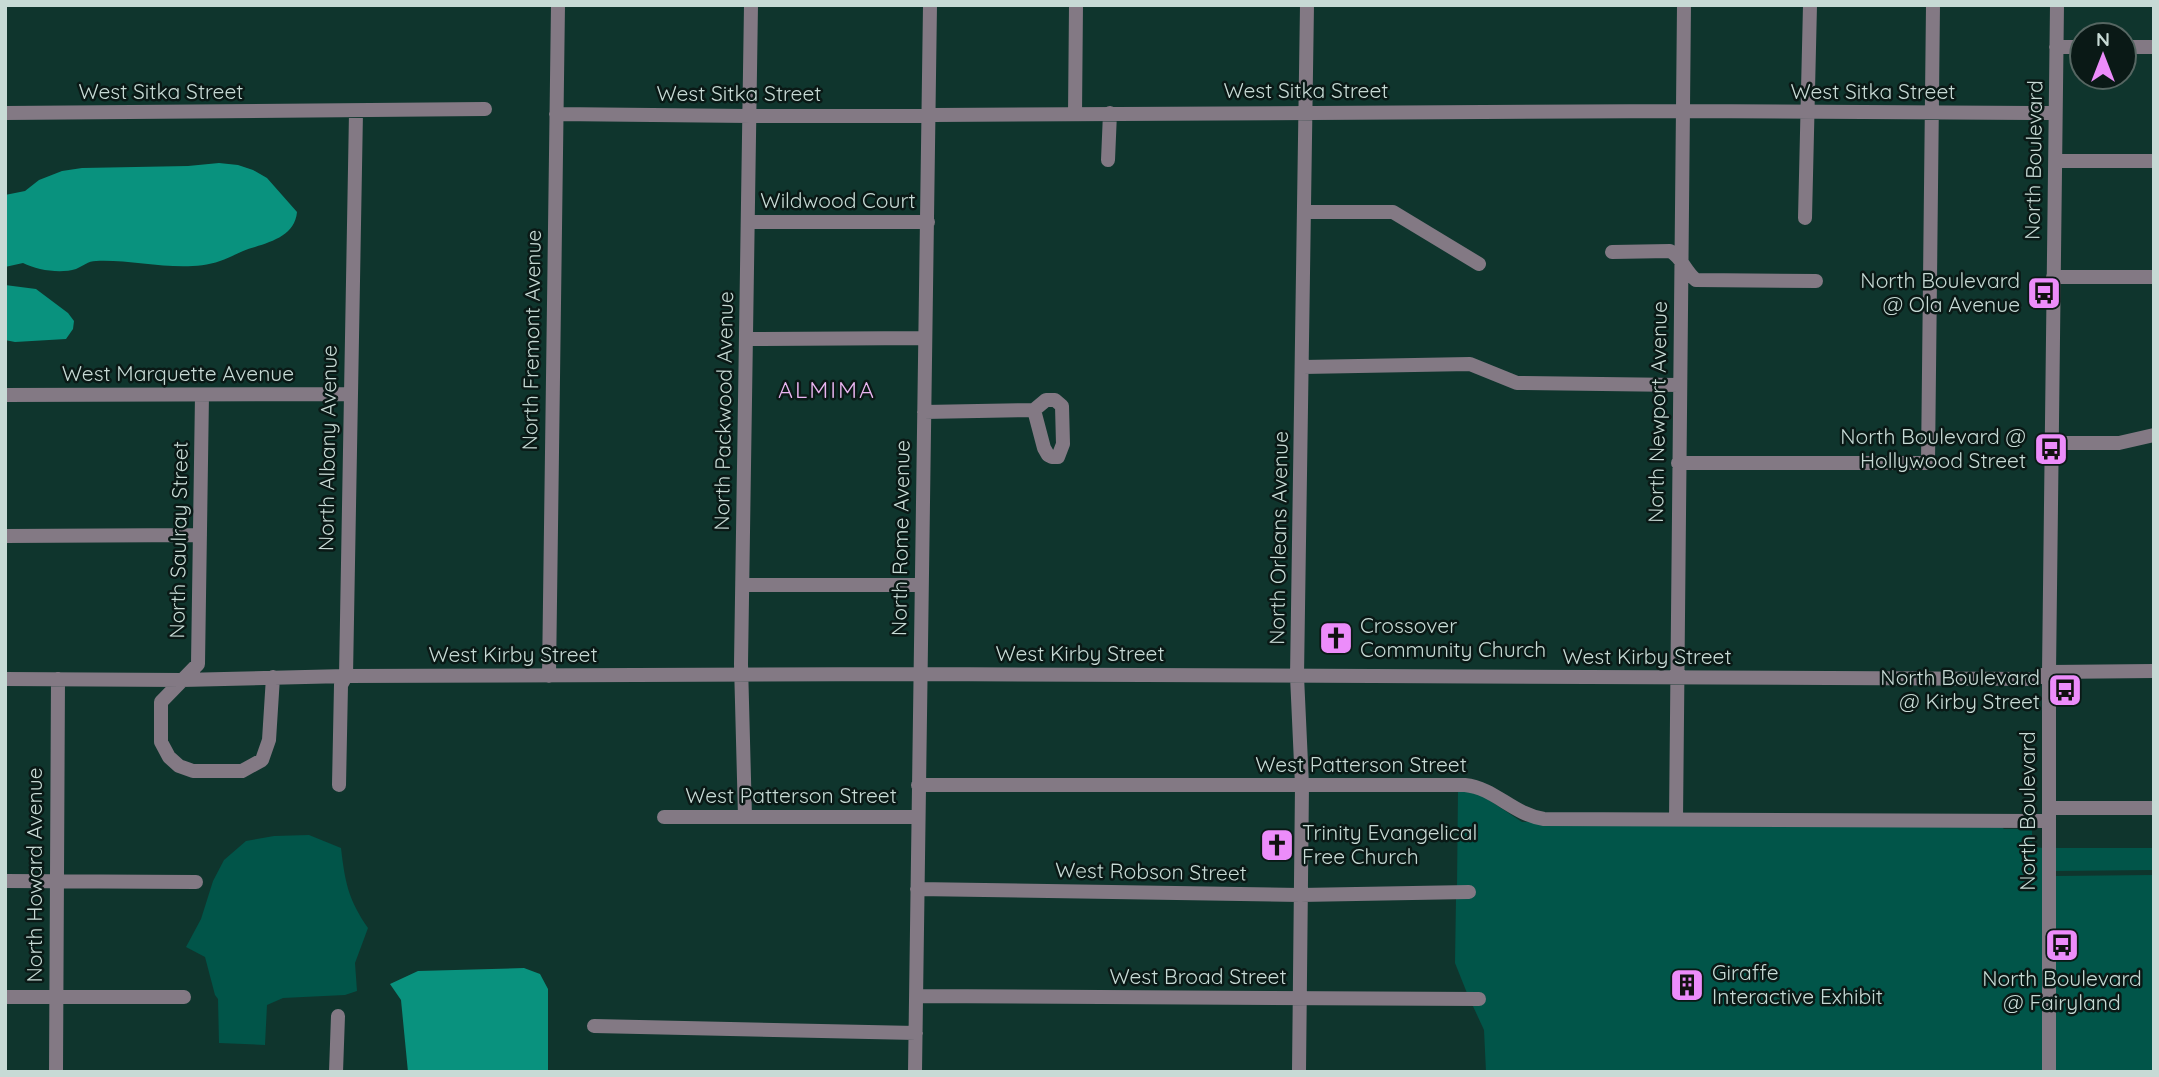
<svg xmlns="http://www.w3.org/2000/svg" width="2159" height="1077" font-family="Quicksand,sans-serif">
	<rect width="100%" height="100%" fill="#0f352d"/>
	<!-- green -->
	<path fill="#015549" d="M1458 790 1480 794 1522 822 2001 826 2004 829H2032V847L2044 848V1072H1486L1484 1030 1472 1004H1484V994L1467 993 1455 963 1456 898 1474 897V887H1457Z
		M309 835 341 848C345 882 348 899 368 928L355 963 357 991 345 995 283 998 267 1005 265 1045 219 1043 218 999 215 995 205 957 186 947 201 919 213 881 224 860 246 841 274 836Z
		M2054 848H2154V870L2054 871Z
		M2154 875V1072H2054V876Z"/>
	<!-- water -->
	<path fill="#09927e" d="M219 163 238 165 253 170 267 178 297 212C295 234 274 241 255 247 242 250 232 257 220 261 183 274 135 259 96 261 88 261 83 266 76 269 60 274 37 270 23 263L5 267V195L25 191 39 180 62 171 82 168 188 166Z
		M5 285 36 289 68 313 74 321 73 329 66 339 15 342 5 340Z
		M524 968 540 974 548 989V1072H408L401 1000 390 984 418 971Z"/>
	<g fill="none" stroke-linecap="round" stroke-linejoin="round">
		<!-- minor -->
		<path stroke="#837984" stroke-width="14" d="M2056 47H2082
			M2124 47H2154
			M5 113 485 109
			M556 114 749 116 1683 111 2055 113
			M1075 114 1076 5
			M1108 160 1110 113
			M2055 161H2154
			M1304 212H1393L1479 264
			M1805 218 1810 5
			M748 222H928
			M1612 252 1670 251C1682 257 1685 272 1696 280L1816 281
			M2053 277H2154
			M747 339 925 338
			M1303 367 1470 364 1517 383 1679 385
			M5 395 350 394
			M202 395 198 664 161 702V742L169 757 179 766 193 771H242L262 760 269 740 273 677
			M1046 400H1055L1062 406 1063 444 1058 457H1052L1048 455 1044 448 1034 410Z
			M924 412 1034 410
			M2051 443H2119L2154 435
			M1678 463H1928L1933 5
			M5 536 200 535
			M743 585H921
			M549 676 558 5
			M5 679 182 680 346 676 920 674 2035 679 2049 672 2154 671
			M339 785 341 685 346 676 356 112
			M918 785H1465C1495 788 1512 814 1544 819L2049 821
			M2049 808H2154
			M664 817H918
			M745 817 741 664 751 5
			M1676 820 1684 5
			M5 881 196 882
			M917 889 1300 895 1469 892
			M916 996 1479 999
			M5 997H184
			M594 1026 916 1033
			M56 1072 58 679
			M336 1072 338 1016
			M915 1072 930 5
			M1299 1072 1302 785 1297 676 1307 5
			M2049 1072V672L2057 5"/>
	</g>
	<!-- icons -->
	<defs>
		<g id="bus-square" transform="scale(1.75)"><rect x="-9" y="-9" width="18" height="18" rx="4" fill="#ec8cfa" stroke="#0a1916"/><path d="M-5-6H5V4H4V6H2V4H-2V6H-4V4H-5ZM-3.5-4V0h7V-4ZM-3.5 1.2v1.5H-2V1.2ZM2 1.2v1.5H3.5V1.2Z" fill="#111"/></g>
		<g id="church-square" transform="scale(1.75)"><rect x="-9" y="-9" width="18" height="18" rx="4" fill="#ec8cfa" stroke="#0a1916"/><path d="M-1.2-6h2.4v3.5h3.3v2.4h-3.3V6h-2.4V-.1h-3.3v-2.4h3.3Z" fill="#111"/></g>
		<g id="building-square" transform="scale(1.75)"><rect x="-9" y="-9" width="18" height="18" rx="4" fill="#ec8cfa" stroke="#0a1916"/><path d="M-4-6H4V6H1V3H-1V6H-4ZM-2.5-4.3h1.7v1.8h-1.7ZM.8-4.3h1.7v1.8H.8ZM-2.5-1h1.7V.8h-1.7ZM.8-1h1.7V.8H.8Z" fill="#111"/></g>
	</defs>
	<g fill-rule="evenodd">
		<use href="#bus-square" x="2044" y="293"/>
		<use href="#bus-square" x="2051" y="449"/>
		<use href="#church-square" x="1336" y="638"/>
		<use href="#bus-square" x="2065" y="690"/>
		<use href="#church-square" x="1277" y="845"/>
		<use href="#bus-square" x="2062" y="945"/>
		<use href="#building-square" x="1687" y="985"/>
	</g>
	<g text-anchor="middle" stroke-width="5" stroke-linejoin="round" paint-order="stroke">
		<!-- street labels -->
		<g font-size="21" fill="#c7dad5" stroke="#0a1916">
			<text x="1306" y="98">West Sitka Street</text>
			<text x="161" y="99">West Sitka Street</text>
			<text x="1873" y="99">West Sitka Street</text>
			<text x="739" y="101">West Sitka Street</text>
			<text transform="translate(2034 160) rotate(-89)" y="7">North Boulevard</text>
			<text x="838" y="208">Wildwood Court</text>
			<text transform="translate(532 340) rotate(-89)" y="7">North Fremont Avenue</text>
			<text x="178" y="381">West Marquette Avenue</text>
			<text transform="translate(724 411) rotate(-89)" y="7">North Packwood Avenue</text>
			<text transform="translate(1658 412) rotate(-89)" y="7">North Newport Avenue</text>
			<text transform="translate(328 448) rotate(-89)" y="7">North Albany Avenue</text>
			<text transform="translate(901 538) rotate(-89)" y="7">North Rome Avenue</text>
			<text transform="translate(1279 538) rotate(-89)" y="7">North Orleans Avenue</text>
			<text transform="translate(179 540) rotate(-89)" y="7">North Saulray Street</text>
			<text x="1080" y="661">West Kirby Street</text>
			<text x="513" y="662">West Kirby Street</text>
			<text x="1647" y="664">West Kirby Street</text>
			<text x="1361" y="772">West Patterson Street</text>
			<text x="791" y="803">West Patterson Street</text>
			<text transform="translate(2028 811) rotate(-90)" y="7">North Boulevard</text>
			<text transform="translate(1151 872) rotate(1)" y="7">West Robson Street</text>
			<text transform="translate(35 875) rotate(-90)" y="7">North Howard Avenue</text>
			<text x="1198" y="984">West Broad Street</text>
		</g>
		<!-- poi labels -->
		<g font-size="21" fill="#c7dad5" stroke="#0a1916" text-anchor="end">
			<text x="2020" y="288">North Boulevard<tspan x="2020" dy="24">@ Ola Avenue</tspan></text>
			<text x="2026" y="444">North Boulevard @<tspan x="2026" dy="24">Hollywood Street</tspan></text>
			<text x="1360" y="633" text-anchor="start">Crossover<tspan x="1360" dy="24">Community Church</tspan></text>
			<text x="2040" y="685">North Boulevard<tspan x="2040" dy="24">@ Kirby Street</tspan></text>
			<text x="1302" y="840" text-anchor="start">Trinity Evangelical<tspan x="1302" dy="24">Free Church</tspan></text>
			<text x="1712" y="980" text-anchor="start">Giraffe<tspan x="1712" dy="24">Interactive Exhibit</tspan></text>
			<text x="2062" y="986" text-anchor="middle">North Boulevard<tspan x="2062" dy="24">@ Fairyland</tspan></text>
		</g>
		<!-- neighbourhood labels -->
		<g font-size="23" letter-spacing="2" fill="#e9b4f0" stroke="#0a1916">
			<text x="827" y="398">ALMIMA</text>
		</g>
	</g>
	<!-- border -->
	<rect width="2159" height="1077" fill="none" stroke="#c7dad5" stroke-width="14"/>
	<!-- north arrow -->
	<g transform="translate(2103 56)"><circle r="33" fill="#0a1916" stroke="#566662" stroke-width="2"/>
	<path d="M0-5L12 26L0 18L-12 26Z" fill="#ec8cfa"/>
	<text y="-10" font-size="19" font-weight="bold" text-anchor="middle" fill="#c7dad5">N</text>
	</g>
</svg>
